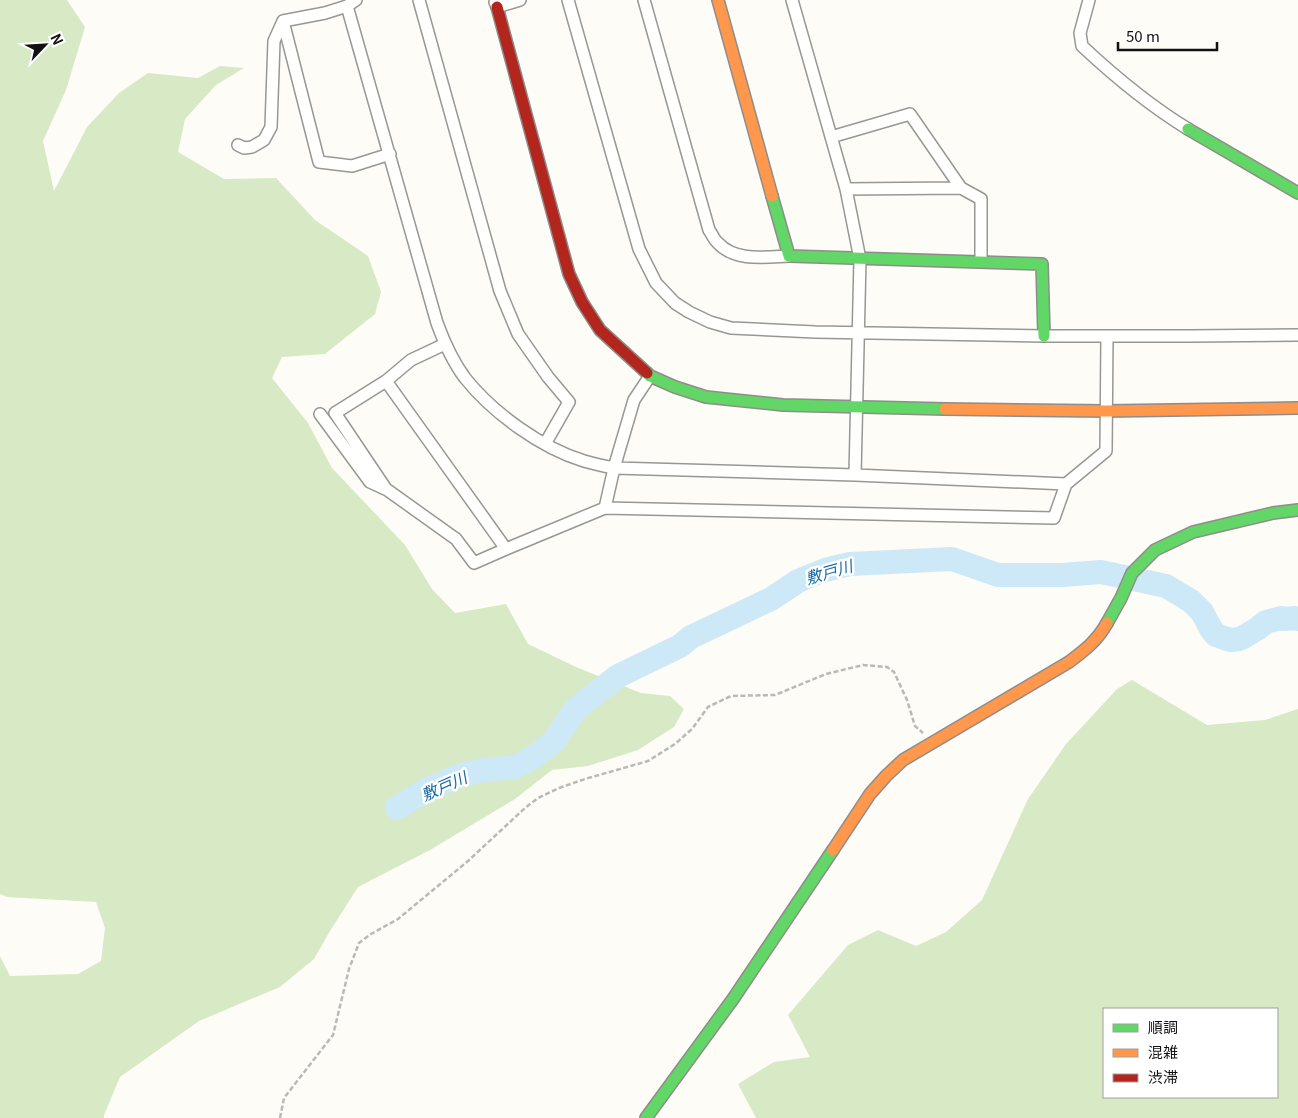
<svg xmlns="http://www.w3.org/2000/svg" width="1298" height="1118" font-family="Georgia,'Noto Sans JP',serif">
	<rect width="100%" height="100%" fill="#fdfcf7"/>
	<!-- forest -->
	<path fill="#d8eac5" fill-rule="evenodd" d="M0 0H67L85 27 66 90 43 141 54 191 87 127 119 93 148 73 198 78 220 66 244 68 216 85 185 119 178 152 224 179 276 178 315 220 368 256 381 292 375 314 325 354 282 357 272 378 308 423 332 468 405 545 432 589 455 613 506 604 528 644 576 667 641 693 670 696 684 709 674 727 638 750 588 766 552 770 515 799 430 850 358 887 330 931 314 959 280 987 199 1021 120 1077 104 1115V1118H0V956L10 976 78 974 101 961 105 928 96 902 7 897 0 894Z
		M1132 680 1207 725 1265 720 1298 709V1118H756L738 1084 774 1062 810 1057 788 1015 848 945 878 930 916 946 946 932 982 900 1028 799 1066 744 1117 689ZM1277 1009V1097H1104V1009Z"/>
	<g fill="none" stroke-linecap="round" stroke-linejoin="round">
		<!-- river -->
		<path stroke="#cde8f7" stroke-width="24" d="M397 808 426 790 461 775 484 770 515 767 534 757 554 741 575 710 618 676 680 646 691 637 771 599 798 581 825 570 850 564 952 559 998 575H1062L1101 572 1166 586 1191 601 1202 612 1211 629 1216 635 1230 640 1240 639 1257 629 1266 622 1281 618 1284 619 1295 618 1298 619"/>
		<!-- street casing -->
		<g stroke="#979795" stroke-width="14">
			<path id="street" d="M356 0 347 6 437 323C444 342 453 362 465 378 493 413 541 448 584 461 594 464 604 466 614 468L855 475 1066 484
				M419 0 500 291 518 334 548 377 569 402 545 444
				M568 0 639 249 656 283 675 303 689 312 710 322 731 328 815 332 1044 336H1190L1298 335
				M644 0 709 230C712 234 714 240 718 243 735 262 766 257 789 256
				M792 0 846 189 860 259 855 475
				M1089 0 1080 33 1082 46C1113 75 1152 107 1188 129
				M495 2 497 7 520 0
				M347 6 325 13 283 21 319 162 352 166 390 154
				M831 137 910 114 961 188 981 199V261
				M238 145 244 148 252 147 264 140 271 127 274 41 283 21
				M846 189 961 188
				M445 344 411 360 386 381 506 549 605 508 614 468 634 400 650 376
				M386 381 335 413 386 489 456 539 474 563 506 549
				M320 414 370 482 385 489
				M605 508 1054 518 1066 484 1106 451 1107 336"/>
		</g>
		<!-- fast casing -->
		<g stroke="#8e8d8b" stroke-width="14">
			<path id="fast" d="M1188 129 1298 193
				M772 196 789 256 1042 264 1044 336
				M647 373 650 376 675 387 706 397 783 405 945 409
				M1107 623 1121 598 1132 573 1155 550 1193 532 1273 513 1298 510
				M646 1118 733 999 833 850"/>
		</g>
		<!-- slow casing -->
		<g stroke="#8e8d8b" stroke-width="14">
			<path id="slow" d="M718 0 772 196
				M945 409 1106 411 1298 408
				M833 850 870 794 886 776 903 760 1069 662C1085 650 1097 641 1107 623"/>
		</g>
		<!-- jam casing -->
		<g stroke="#8e8d8b" stroke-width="14">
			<path id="jam" d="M497 7 569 274 582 302 600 330 647 373"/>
		</g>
		<!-- path -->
		<path stroke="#b9b9b8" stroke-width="2.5" stroke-dasharray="5 2.5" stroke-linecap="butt" d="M280 1118 284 1098 333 1035 349 969 359 943 371 934 398 919 468 861 525 808 538 798 559 788 585 779 648 761 675 744 692 729 708 707 731 696 775 695 826 674 863 665 887 667 894 672 907 700 915 726 923 733"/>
		<!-- street -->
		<use href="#street" stroke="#fffffe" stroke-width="11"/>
		<!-- fast -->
		<use href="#fast" stroke="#63d668" stroke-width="11"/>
		<!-- slow -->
		<use href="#slow" stroke="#ff974d" stroke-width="11"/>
		<!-- jam -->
		<use href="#jam" stroke="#b3261e" stroke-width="11"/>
	</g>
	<g text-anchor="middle" stroke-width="5" stroke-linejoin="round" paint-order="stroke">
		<!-- water labels -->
		<g font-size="16" font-style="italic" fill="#1768a6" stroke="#fff">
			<text transform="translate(829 572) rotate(-16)" y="6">敷戸川</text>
			<text transform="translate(444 786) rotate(-24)" y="6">敷戸川</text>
		</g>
	</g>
	<!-- legend -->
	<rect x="1103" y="1008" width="175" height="90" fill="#ffffff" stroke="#a0a0a0"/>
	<rect x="1113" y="1024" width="25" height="8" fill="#63d668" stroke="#a0a0a0"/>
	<text x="1148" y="1033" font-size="15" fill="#111111">順調</text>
	<rect x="1113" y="1049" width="25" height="8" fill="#ff974d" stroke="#a0a0a0"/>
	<text x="1148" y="1058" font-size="15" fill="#111111">混雑</text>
	<rect x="1113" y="1074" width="25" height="8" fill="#b3261e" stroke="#a0a0a0"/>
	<text x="1148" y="1083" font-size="15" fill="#111111">渋滞</text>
	<!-- north arrow -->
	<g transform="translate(45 45) rotate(65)" stroke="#ffffff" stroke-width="4" paint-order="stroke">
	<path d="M0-4L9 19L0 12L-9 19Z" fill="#111111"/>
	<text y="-8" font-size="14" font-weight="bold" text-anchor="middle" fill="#111111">N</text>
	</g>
	<!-- scale -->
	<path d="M1118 42v8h99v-8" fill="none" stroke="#111111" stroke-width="2.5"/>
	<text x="1126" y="42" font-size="15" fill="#111111" stroke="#ffffff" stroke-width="4" paint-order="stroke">50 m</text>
</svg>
